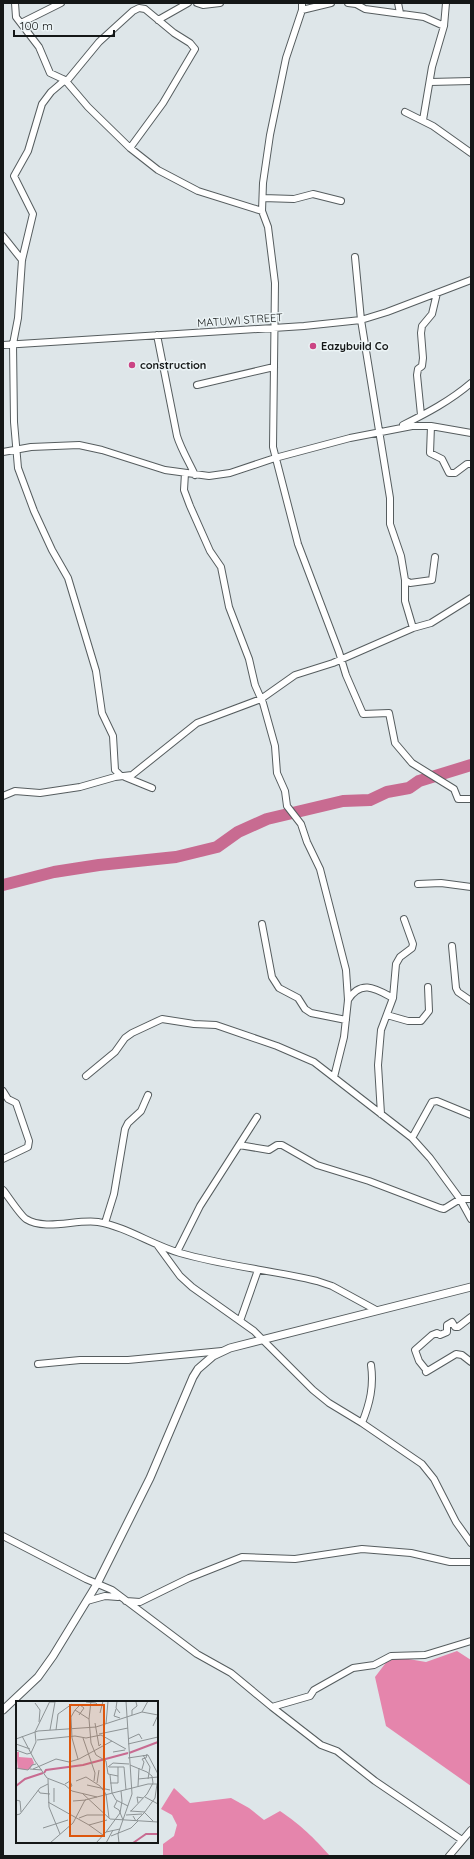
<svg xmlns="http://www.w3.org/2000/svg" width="474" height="1859" font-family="Quicksand,sans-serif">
	<rect width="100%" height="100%" fill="#dee6e9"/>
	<!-- forest -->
	<path fill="#e585ac" d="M457 1651 471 1660V1786L386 1726 375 1677 391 1656 426 1662Z
		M174 1788 190 1803 231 1798 249 1808 264 1820 280 1811C302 1826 313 1837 330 1856H163V1844L174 1836 177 1825 172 1815 161 1809Z"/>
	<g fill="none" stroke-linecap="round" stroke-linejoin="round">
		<!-- river -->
		<path stroke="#c86b91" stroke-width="12" d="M3 885 54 872 99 865 176 857 217 847 238 832 267 819 343 801 370 800 387 792 409 788 419 781 471 765"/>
		<!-- minor casing -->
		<g stroke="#565d5f" stroke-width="8">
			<path id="minor" d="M15 3 16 17 39 47 50 73 65 80
				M197 3 203 5 220 3
				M302 3V10L286 58 270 135 263 183 262 211 268 227 275 283 273 447 298 544 339 652 346 675 363 714 389 713 395 743 412 763 454 789 458 799H471
				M348 3 356 4 365 9 424 17 444 26
				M398 3 400 13
				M302 10 331 3
				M158 20 188 3
				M21 23 61 3
				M66 82 99 42 133 11 139 8 145 9 174 33 190 43 195 49 192 54 163 103 130 148
				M430 82 471 81
				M405 112 433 126 471 153
				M423 120 432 67 444 26 446 3
				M263 198 294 199 313 194 341 201
				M3 236 22 260
				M355 257 361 320 390 498V524L401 556 405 580 410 583 432 580 435 557
				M157 335 177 436C181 449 189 462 195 475
				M3 345 304 326 361 320 387 312 471 280
				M197 385 274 367
				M421 415 417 375 418 369 422 366 423 358 421 333 422 326 432 314 437 293
				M403 425C427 413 450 401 471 383
				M431 426 430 453 442 459 449 473H455L467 464H471
				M3 452 31 447 79 445 102 450 165 470 209 476 230 473 275 458 350 438 412 426H431L471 433
				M185 473 184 490 190 506 210 551 221 567 229 607 249 659 255 685 263 703 275 746 277 773 285 791 287 806 301 824 307 842 320 869 346 970 348 1000 344 1037 334 1077
				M405 580V601L413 628
				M121 776 115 770 113 736 102 713 96 671 68 578 52 550 34 511 18 468 14 422 13 344 18 318 22 260 33 214 14 176 28 151 42 104 51 92 65 80 88 107 130 148 158 170 198 191 262 211
				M125 777 152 788
				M3 796 15 791 40 793 80 787 115 777 132 775 197 723 261 699 295 675 333 663 413 628 431 623 471 598
				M418 884 441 883 471 887
				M262 924 272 977 279 988 298 998 305 1009 311 1013 346 1020
				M452 946 456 988 458 992 471 1001
				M348 1000C361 979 376 989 393 998
				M387 1015 408 1021H421L429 1011 428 987
				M86 1076 115 1052 125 1038 132 1033 162 1019 194 1024 216 1025 277 1046 314 1062 412 1138 430 1158 460 1199 471 1219
				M3 1091 8 1099 16 1103 29 1141 28 1147 3 1159
				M381 1114 378 1065 381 1030 393 998 396 964 400 957 412 948 413 944 404 919
				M412 1138 432 1102 437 1101 471 1115
				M239 1145 269 1150 277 1145H282L317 1165 369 1181 440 1208 444 1209 460 1199H471
				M3 1190C8 1196 20 1215 26 1219 45 1231 76 1219 98 1222 127 1227 152 1245 180 1253 225 1266 271 1270 317 1281L332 1286 376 1310
				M105 1223 114 1194 125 1129 128 1123 141 1111 148 1095
				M158 1246 180 1276 192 1287 254 1331 313 1390 329 1403 362 1423 422 1464 434 1479 456 1522 471 1543
				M177 1252 200 1206 257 1117
				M240 1321 258 1270
				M38 1364 80 1360H128L222 1351
				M427 1371 419 1361 415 1350 432 1335 437 1333 440 1335 447 1332V1325L452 1322 455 1327H458L471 1317
				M426 1372 456 1354 462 1355 471 1362
				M362 1423C370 1403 374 1386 371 1365
				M3 1536 86 1579 112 1590 197 1654 231 1673 272 1707 310 1696 314 1690 353 1668 374 1665 391 1656 425 1655 471 1641
				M87 1601 105 1596 118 1597
				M126 1601 140 1602 189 1578 242 1557 295 1559 362 1549 411 1553 450 1562H471
				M272 1707 321 1745 337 1751 375 1781 462 1840
				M449 1856 471 1830"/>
		</g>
		<!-- tertiary casing -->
		<g stroke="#565d5f" stroke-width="9">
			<path id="tertiary" d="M3 1710 38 1677 53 1656 97 1584 150 1478 193 1377 198 1369 213 1356 230 1348 471 1287"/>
		</g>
		<!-- minor -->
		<use href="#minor" stroke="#fff" stroke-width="6"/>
		<!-- tertiary -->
		<use href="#tertiary" stroke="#fff" stroke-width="7"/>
	</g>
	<!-- markers -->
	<g fill="#cb4484" stroke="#ecf4f6" stroke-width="1.5">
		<circle cx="313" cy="346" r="4"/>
		<circle cx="132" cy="365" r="4"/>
	</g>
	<g text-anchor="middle" stroke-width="3" stroke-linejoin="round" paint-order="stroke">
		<!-- street labels -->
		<g font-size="11" fill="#141717" stroke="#ecf4f6">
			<text transform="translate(240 320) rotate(-4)" y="4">MATUWI STREET</text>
		</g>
		<!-- poi labels -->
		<g font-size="11" font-weight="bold" fill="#141717" stroke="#ecf4f6" text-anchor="start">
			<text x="321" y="350">Eazybuild Co</text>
			<text x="140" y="369">construction</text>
		</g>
	</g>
	<!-- overview -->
	<g transform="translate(16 1701)">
		<rect width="142" height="142" fill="#dee6e9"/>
		<path d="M0 51H3V56L16 57 18 62 13 69 2 68Z" fill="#e585ac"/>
		<path fill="none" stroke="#c86b91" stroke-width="2" d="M113 52 142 41M28 72 30 69 67 64 112 52M0 85 9 78 27 72M117 142 130 133H142"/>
		<path fill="none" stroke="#8d9395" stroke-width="1" d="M75 0 73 18 75 42 80 54 90 60 92 73 102 75M101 0 100 7 104 12M34 1H39L34 29M70 1 80 2 82 4M19 2 24 9 23 21M100 8 98 15 104 17M59 9 64 4 68 7 63 14M126 11 132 0M84 12 87 0M116 14V9L121 5 120 1M79 22 83 45 85 43M90 23 92 0M137 25 142 14M40 29 42 13 56 3M83 33 112 27M6 35 19 60 31 77 49 84 56 90 81 96M67 37 79 72 78 80M0 38 22 30 80 26 126 11 142 14M112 38 123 33 126 38M21 39 59 35 70 37 85 34 110 48M0 43 14 48M112 43 142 36M0 49 11 53 15 52 20 41 19 31 34 0M97 51 109 49M127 54 134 66 132 78M112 57 132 54 142 73M62 58 56 37 55 16 59 9 73 18M114 64 131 71 136 75 137 82 131 93 115 110M92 66 97 62 113 63M93 66H108L110 89M0 67 12 69 16 64 20 63M14 68 26 69M17 68 40 58 53 61 63 58 96 40M126 68 128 61 126 58 130 57 131 53M94 74 96 92 100 99 112 105M32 78 33 106 44 133M122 78 142 76M60 80 70 76 84 85 90 93 93 117M81 82 83 69M94 82H102V66M49 83 54 80 56 85 53 86M71 84 94 89M122 85 123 67M22 89 24 92 34 93M66 92 94 118 142 121M129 96 142 103M0 99 4 100 5 111M57 100 70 99M101 100 98 106 103 109 107 119M32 101 73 124 91 119M38 101V87M122 102 121 96 127 97M114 110 129 111M128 111 137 120M0 114 4 113 24 87 32 83M110 114 126 113M117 115 120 120 128 112 139 97 141 83M63 117 71 114H89M73 124 87 134M27 127 52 119M90 131 104 112 106 100 105 90M95 135 115 127 122 120M34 142 57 122 69 99 132 83H142M80 142 90 131 104 128M90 142 97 129M103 142 102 133 116 93 110 0"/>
		<path fill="#dd560d" fill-opacity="0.15" stroke="#dd560d" stroke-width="2" d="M54 4H88V135H54Z"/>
		<rect width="142" height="142" fill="none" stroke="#141717" stroke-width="2"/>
	</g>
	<!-- border -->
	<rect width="474" height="1859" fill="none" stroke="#141717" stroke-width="8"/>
	<!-- scale -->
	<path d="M14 30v6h100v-6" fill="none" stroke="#141717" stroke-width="2"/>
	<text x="20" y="30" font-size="12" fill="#141717" stroke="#ecf4f6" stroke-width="3" paint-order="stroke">100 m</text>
</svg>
